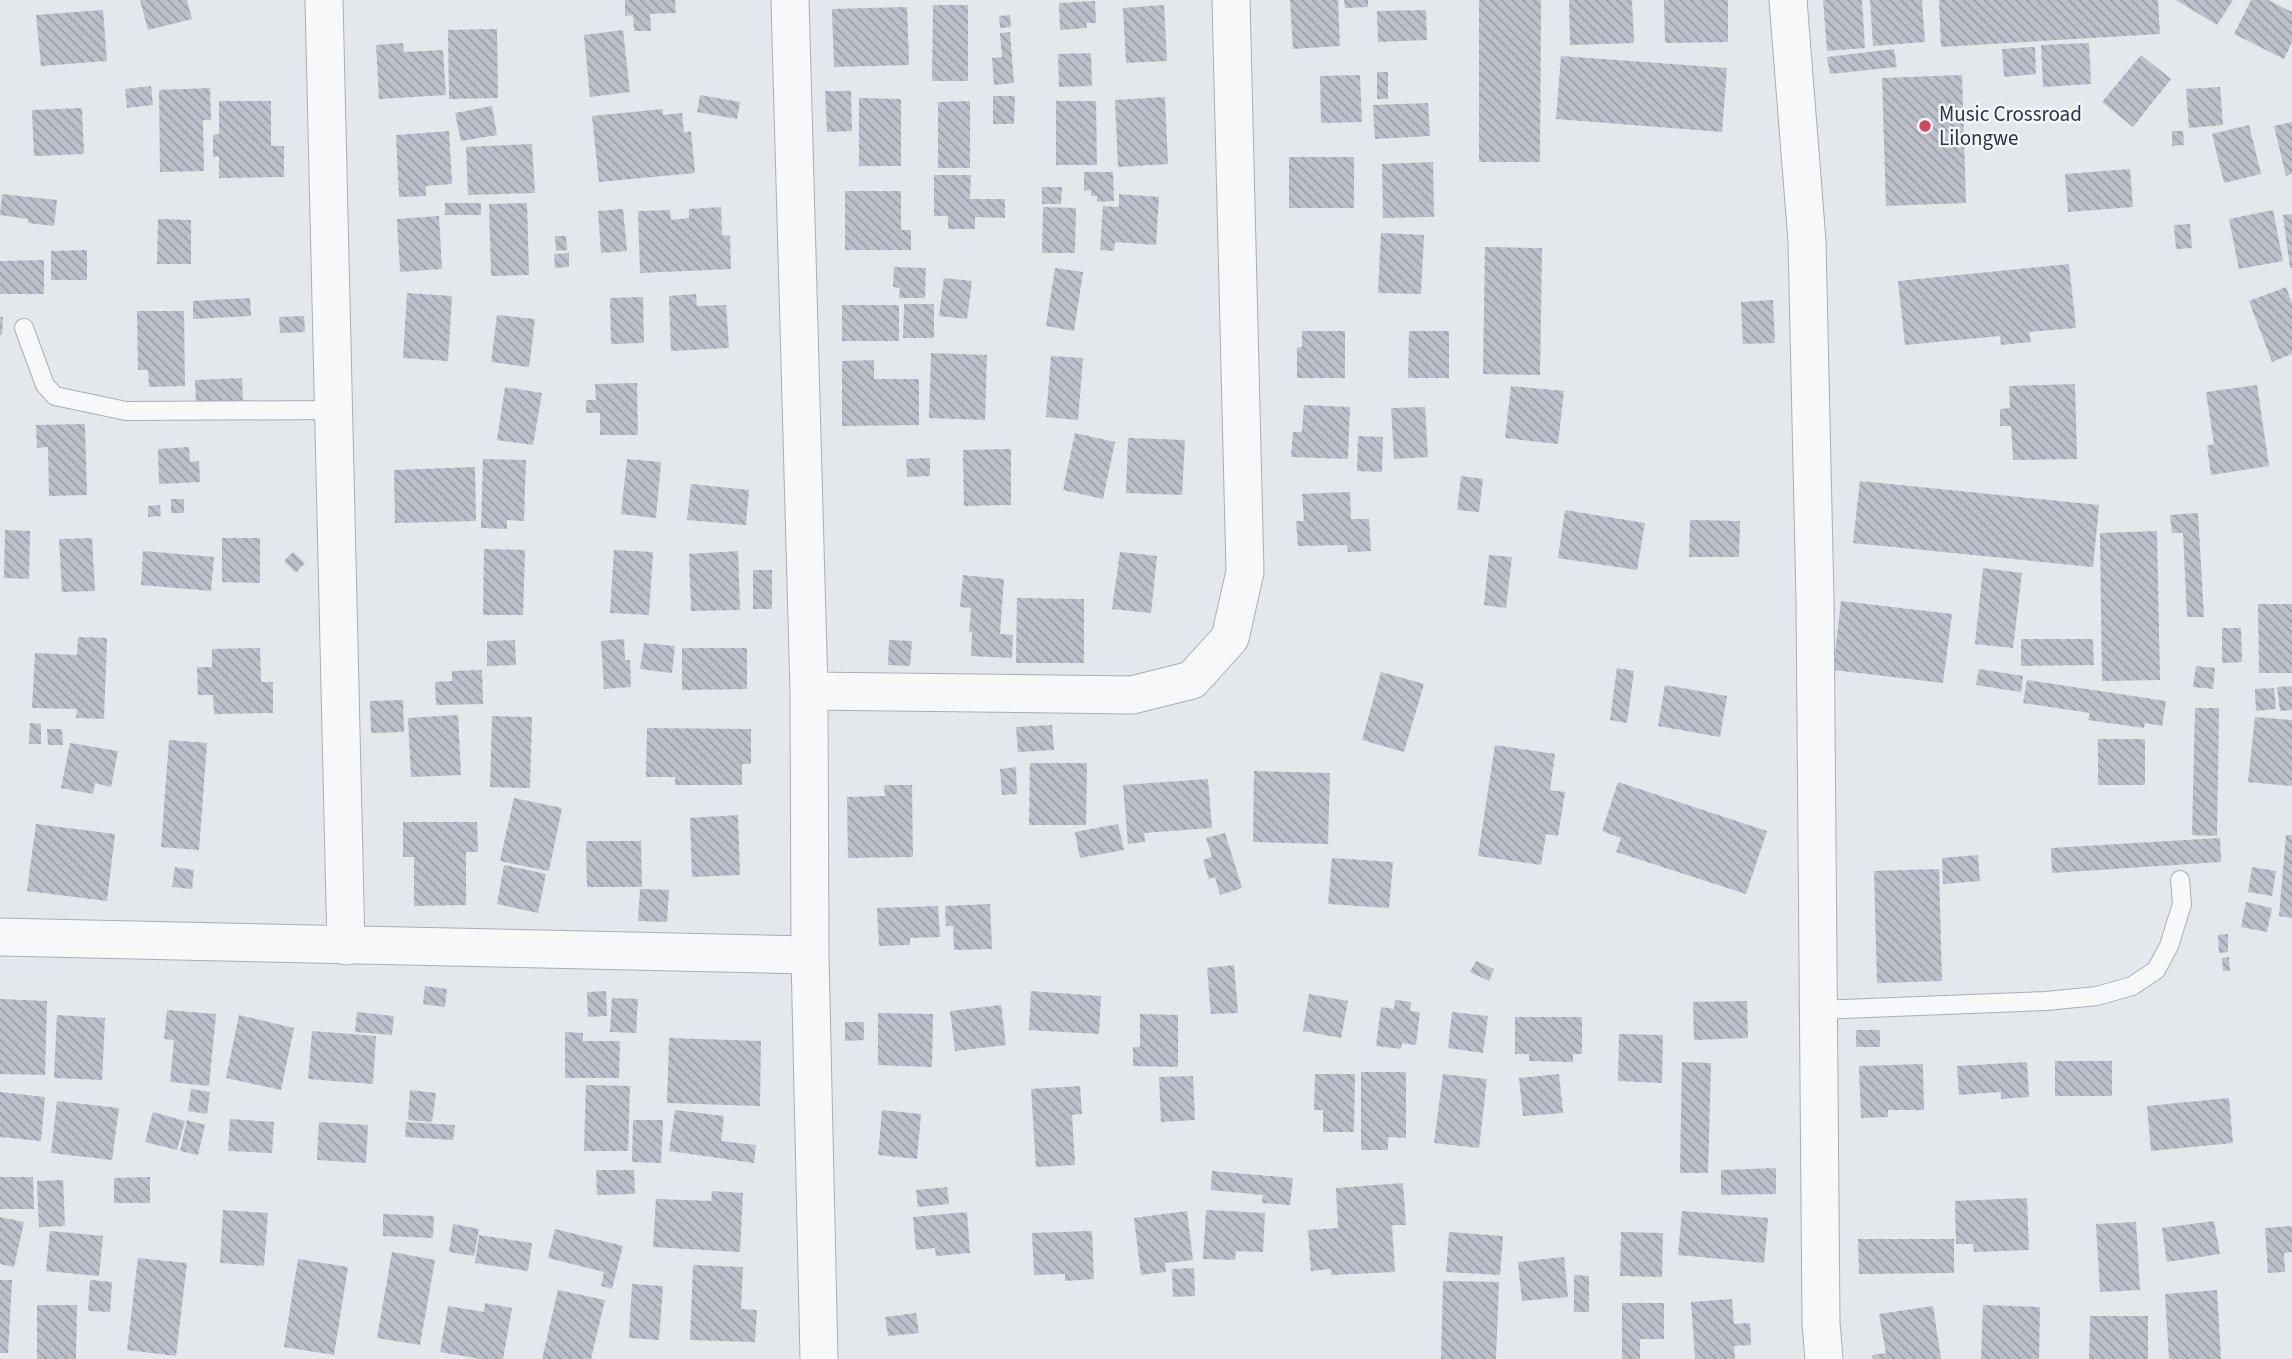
<svg xmlns="http://www.w3.org/2000/svg" width="2292" height="1359" font-family="'Source Sans 3',sans-serif">
	<defs>
		<pattern id="building-back-hatch" width="6" height="6" patternUnits="userSpaceOnUse" patternTransform="scale(1.75)"><rect width="6" height="6" fill="#bbc0ca"/><path d="M-1 5l2 2M0 0l6 6M5-1l2 2" fill="none" stroke="#989da6"/></pattern>
	</defs>
	<rect width="100%" height="100%" fill="#e4e7ec"/>
	<!-- building -->
	<path fill="url(#building-back-hatch)" d="M140 0H187L192 19 148 30Z
		M625 0H675L676 13 650 14 651 31H634L633 15 625 16Z
		M1290 0H1338L1340 46 1293 49Z
		M1344 0H1368V7L1345 8Z
		M1479 0H1541L1540 162H1479Z
		M1569 0H1632L1634 43 1570 45Z
		M1664 0H1728V42L1665 43Z
		M1823 0H1862L1865 48 1827 51Z
		M1870 0H1922L1925 42 1873 46Z
		M1939 0H2158L2160 34 1941 47Z
		M2176 0H2233L2217 25Z
		M2251 0H2268L2292 12V42L2284 59 2234 34Z
		M1095 1 1096 23H1086L1087 28 1060 30 1059 3Z
		M933 5H968V81H932Z
		M1164 5 1167 61 1126 63 1123 8Z
		M907 7 909 65 834 67 832 9Z
		M103 10 107 61 41 66 36 15Z
		M1426 10 1427 40 1378 42 1377 11Z
		M1010 15 1011 27 1000 28 999 16Z
		M497 29 498 98 449 99 448 30Z
		M623 30 630 92 590 97 584 35Z
		M1010 32 1014 83 994 85 992 58 1002 57 1000 33Z
		M403 43 404 52 443 50 446 95 379 99 376 45Z
		M2089 43 2091 84 2043 87 2041 45Z
		M2035 47 2036 74 2004 77 2002 49Z
		M1894 49 1897 67 1830 74 1827 57Z
		M1091 53 1092 86 1059 87 1058 54Z
		M2141 55 2171 79 2133 127 2102 102Z
		M1561 56 1727 68 1722 132 1556 119Z
		M1377 72H1388V99H1377Z
		M1360 75 1362 122 1321 123 1320 76Z
		M1962 75 1966 203 1886 206 1882 78Z
		M151 86 153 105 127 108 125 89Z
		M2220 87 2223 125 2189 128 2186 89Z
		M210 88 211 120H203L204 171 160 172 159 90Z
		M825 91H851L852 131 827 132Z
		M700 95 740 102 737 119 697 112Z
		M993 96H1015L1014 124H993Z
		M1165 97 1168 164 1118 167 1115 100Z
		M859 98 901 99V166H859Z
		M219 101H271V146H284V177L219 178V156L213 157V135L219 134Z
		M970 101V168H938V102Z
		M1056 101H1096L1097 165H1056Z
		M1428 103 1430 136 1375 139 1373 105Z
		M492 106 497 135 461 141 455 113Z
		M82 108 84 154 34 156 32 110Z
		M663 109V115L682 113 684 133 691 131 695 173 599 182 592 116Z
		M2292 122V174L2286 176 2274 126Z
		M2249 125 2261 174 2224 183 2212 134Z
		M449 131 452 184 426 186V196L399 197 396 135Z
		M2172 131H2183L2184 145 2172 146Z
		M532 144 535 193 468 195 466 147Z
		M1289 157H1354V208H1289Z
		M1433 162 1434 217 1383 218 1382 164Z
		M2130 169 2133 207 2068 212 2065 174Z
		M1084 172H1113L1114 201 1097 202V196H1091V190L1084 191Z
		M934 175H971L970 199H1005V218L975 217V229H948V216H934Z
		M1042 187H1062L1061 204H1042Z
		M845 191H901V230H911V250H845Z
		M2 194 57 200 54 226 28 223V219L0 215Z
		M1119 194 1159 197 1156 245 1115 242 1114 251 1100 250 1103 206 1119 207Z
		M445 203H481V215H445Z
		M527 203 529 275 491 276 489 204Z
		M721 207 722 235 730 236 731 269 640 273 638 211 670 210 671 220 689 218V209Z
		M1043 207 1076 208 1075 253H1042Z
		M623 209 627 251 601 253 598 211Z
		M2273 210 2283 261 2239 269 2229 219Z
		M2292 214V268H2290L2283 215Z
		M439 216 442 269 400 272 397 219Z
		M158 219 191 220V264H157Z
		M2190 224 2192 248 2176 249 2174 225Z
		M1381 233 1424 235 1421 294 1378 293Z
		M555 236H566L567 250 556 251Z
		M1485 247 1542 248 1540 375 1483 374Z
		M87 250V280H51V251Z
		M569 253V267L555 268 554 254Z
		M44 260V294H0V261Z
		M2069 264 2076 328 2029 332 2031 342 2001 345 2000 336 1905 345 1898 281Z
		M894 267 926 268 925 298H899L900 288 893 287Z
		M1055 268 1083 272 1074 331 1046 326Z
		M944 278 972 281 967 319 939 316Z
		M2286 287 2292 303V354L2272 362 2249 301Z
		M407 293 452 296 448 361 403 358Z
		M696 294 697 306 726 305 729 348 671 351 669 296Z
		M643 297 644 343 611 344 610 298Z
		M250 298 251 316 193 319V301Z
		M1773 300 1775 343 1743 344 1741 302Z
		M904 304H934V338H903Z
		M842 305H899V341H842Z
		M137 311H184L185 386 149 387 148 370H138Z
		M497 315 535 319 529 367 491 362Z
		M304 316 305 332 280 333 279 317Z
		M0 317H3L2 335H0Z
		M1302 331H1345V378H1297V348L1302 347Z
		M1409 331H1449V378H1408Z
		M931 353 987 355 985 420 929 418Z
		M1051 356 1083 358 1078 420 1046 417Z
		M874 360V379H919V425L842 426V361Z
		M242 378 243 401 196 403 195 380Z
		M637 383 638 435H600V413H586V400H596L595 384Z
		M2075 384 2077 459 2013 460 2011 426H2000V409L2010 408 2009 386Z
		M2257 385 2269 466 2211 475 2207 446 2214 444 2206 392Z
		M1511 386 1564 391 1558 444 1505 438Z
		M505 387 542 393 533 445 497 440Z
		M1304 405 1350 407 1348 459 1291 457 1293 432H1302Z
		M1425 407 1428 457 1394 459 1391 408Z
		M85 424 87 495 49 496 48 447 37 448 36 425Z
		M1075 433 1115 442 1103 499 1063 490Z
		M1358 436 1383 437 1382 472 1357 471Z
		M1128 438 1185 440 1182 495 1126 493Z
		M189 447 190 462 199 461 200 482 159 484 158 449Z
		M1011 449V505L964 506 963 450Z
		M930 458V476L907 477 906 459Z
		M483 459 526 460 524 521 507 520V529L481 528Z
		M627 459 661 462 656 518 621 514Z
		M475 467 476 521 395 523 394 470Z
		M1461 476 1483 479 1479 512 1457 510Z
		M1860 481 2099 505 2093 567 1853 543Z
		M691 484 749 490 746 525 687 520Z
		M1350 492 1351 519H1369L1371 551 1348 552 1347 545 1298 546 1296 521H1304L1302 494Z
		M171 499H184V513H171Z
		M160 505 161 516 148 517V506Z
		M1565 510 1645 523 1637 570 1558 558Z
		M2198 513 2204 617H2187L2183 533H2172L2170 515Z
		M1690 520 1740 521 1739 557H1689Z
		M5 530 30 531 29 579 4 578Z
		M2157 531 2160 680 2102 681 2100 533Z
		M92 538 95 591 62 592 59 539Z
		M222 538H260V583L222 582Z
		M484 549 525 550 523 615H483Z
		M614 550 653 552 649 615 610 613Z
		M143 551 214 557 211 591 141 585Z
		M738 551 740 610 691 611 689 554Z
		M293 552 305 563 296 573 284 561Z
		M1120 552 1157 556 1151 613 1112 609Z
		M1489 555 1512 557 1506 608 1484 605Z
		M1983 568 2022 573 2013 648 1975 644Z
		M753 570H772V609H753Z
		M963 575 1004 579 1000 634 1013 635 1012 658 971 656 972 632H969L971 608 960 607Z
		M1017 598 1084 599V663H1016Z
		M1841 601 1952 614 1943 683 1833 670Z
		M2258 604H2292V673H2259Z
		M2222 628H2241L2242 662 2222 663Z
		M78 637 107 638 104 719 76 718 77 709 32 708 35 653 77 655Z
		M624 639 625 660H630L631 687 604 689 601 641Z
		M2021 639H2093L2094 665 2021 666Z
		M515 640 516 665 487 666V641Z
		M889 640 912 641 910 666 888 665Z
		M644 643 675 646 672 673 640 669Z
		M260 648 261 682H273V713L214 714 213 695H198L197 667H212V649Z
		M682 648H747V689L682 690Z
		M2196 666 2215 668 2213 689 2193 687Z
		M1617 668 1634 671 1627 723 1610 720Z
		M1979 669 2023 676 2021 692 1976 685Z
		M482 670 483 704 436 705 435 682 452 681V671Z
		M1381 672 1424 684 1404 752 1362 740Z
		M2027 680 2166 701 2162 726 2145 723 2144 728 2088 720 2090 713 2023 703Z
		M1665 685 1727 696 1720 737 1658 726Z
		M2292 686V710L2280 711 2277 687Z
		M2274 688 2276 709 2256 711 2255 689Z
		M403 700 404 732 371 733 370 701Z
		M2195 708H2219L2217 836 2192 835Z
		M458 715 461 775 411 777 408 718Z
		M492 716 532 717 530 788 490 787Z
		M2255 717 2292 720V786L2248 782Z
		M30 723 41 724V744H29Z
		M1052 725 1054 750 1018 752 1016 727Z
		M647 728 751 729V764H742V785H675V777H646Z
		M47 729H62L63 745H48Z
		M2098 739H2145V785H2098Z
		M169 740 207 743 199 850 161 847Z
		M70 743 118 751 111 787 95 783 93 794 61 788Z
		M1495 745 1555 754 1550 790 1565 792 1558 836 1546 834 1541 865 1478 856Z
		M1030 763H1087L1086 825H1029Z
		M1016 767 1017 794 1002 795 1000 769Z
		M1254 771 1330 773 1328 844 1253 842Z
		M1208 779 1212 828 1144 833 1145 842 1128 844 1123 785Z
		M1618 782 1767 831 1746 894 1616 852 1621 838 1602 831Z
		M884 785H912L913 857 848 858 847 797 885 796Z
		M514 798 562 808 549 871 500 861Z
		M738 815 740 875 692 877 690 818Z
		M403 822H477L478 852H466V905L414 906V857H403Z
		M36 824 115 834 107 901 27 891Z
		M1118 824 1124 850 1080 858 1075 832Z
		M1225 833 1242 888 1220 895 1215 877 1209 879 1203 860 1212 857 1206 838Z
		M2286 835H2292V918L2279 916Z
		M2220 838 2221 862 2052 873 2051 848Z
		M586 841H641L642 887H587Z
		M1978 855 1980 881 1943 884 1942 858Z
		M1332 858 1393 862 1389 908 1328 904Z
		M504 865 546 874 538 913 497 904Z
		M175 867 194 870 192 889 172 887Z
		M2252 867 2276 871 2272 896 2248 892Z
		M1939 869 1942 981 1877 983 1874 871Z
		M640 889 669 890 667 922 638 921Z
		M2246 902 2272 908 2267 932 2241 927Z
		M990 904 992 949 954 950 953 926H946L945 906Z
		M938 906 940 937 910 938V945L879 946 877 908Z
		M2228 934V952L2219 953 2218 935Z
		M2229 957 2230 971H2223L2222 958Z
		M1476 961 1494 969 1489 981 1470 972Z
		M1234 965 1238 1013 1211 1014 1207 968Z
		M425 986 447 989 445 1007 423 1004Z
		M606 991 607 1016 588 1017 587 992Z
		M1031 991 1101 996 1099 1034 1029 1030Z
		M1309 994 1348 1001 1341 1038 1303 1031Z
		M612 998 638 999 636 1033 610 1032Z
		M0 999 47 1001 45 1075 0 1074Z
		M1395 1000 1411 1002 1410 1011 1420 1012 1416 1045 1402 1043 1401 1049 1376 1046 1381 1007 1394 1009Z
		M1747 1001 1748 1038 1694 1040 1693 1002Z
		M1001 1005 1006 1045 955 1051 950 1011Z
		M167 1010 216 1014 209 1086 170 1082 174 1040 164 1039Z
		M357 1012 394 1016 392 1035 355 1032Z
		M1452 1012 1488 1016 1483 1053 1448 1048Z
		M878 1013 933 1014 932 1067 878 1065Z
		M1140 1014 1178 1015V1067L1133 1066V1047H1140Z
		M57 1015 105 1018 102 1080 54 1078Z
		M239 1015 294 1028 281 1090 226 1078Z
		M1515 1017H1582V1054H1573V1062L1529 1061V1054H1515Z
		M845 1022H864V1040L845 1041Z
		M1856 1030H1880V1047H1856Z
		M312 1031 376 1036 373 1084 308 1079Z
		M565 1032 583 1033V1041H620L619 1078H565Z
		M1619 1034 1663 1035 1662 1083 1618 1081Z
		M669 1038 761 1041 760 1106 667 1103Z
		M2055 1061H2112V1096H2055Z
		M1682 1062 1711 1063 1708 1173H1680Z
		M2027 1062 2029 1097 2001 1099V1092L1959 1095 1957 1066Z
		M1923 1064 1924 1110H1888V1117L1861 1118 1859 1066Z
		M1361 1072H1406V1138L1388 1137V1150H1361Z
		M1315 1074H1355L1354 1132H1323V1110H1314Z
		M1443 1074 1487 1079 1479 1148 1434 1143Z
		M1559 1074 1563 1113 1523 1116 1519 1078Z
		M1193 1076 1195 1120 1161 1122 1159 1077Z
		M586 1085 630 1086 628 1151H584Z
		M1080 1086 1082 1114 1072 1115 1075 1165 1036 1167 1031 1089Z
		M191 1089 210 1092 207 1114 188 1111Z
		M410 1090 436 1093 432 1122 408 1120Z
		M0 1092 45 1097 41 1141 0 1137Z
		M2229 1098 2233 1143 2151 1151 2147 1106Z
		M57 1101 119 1108 112 1160 51 1153Z
		M675 1110 724 1116 721 1141 756 1145 754 1163 669 1151Z
		M882 1110 921 1114 917 1159 878 1155Z
		M153 1112 185 1121 177 1150 145 1142Z
		M230 1119 274 1122 272 1153 228 1151Z
		M187 1120 205 1125 198 1155 180 1151Z
		M633 1120H663L661 1163 632 1162Z
		M319 1122 368 1125 366 1163 317 1160Z
		M406 1122 455 1125 453 1140 405 1137Z
		M1776 1168V1194L1721 1195V1170Z
		M596 1170H634L635 1194 597 1195Z
		M1212 1171 1293 1178 1290 1205 1262 1203 1263 1195 1211 1190Z
		M0 1177H33L34 1209H0Z
		M150 1177V1203H114V1178Z
		M63 1180 65 1226 39 1227 37 1181Z
		M1403 1183 1406 1225H1392L1395 1272 1331 1275V1269L1311 1271 1308 1230 1338 1228 1336 1188Z
		M947 1187 949 1204 918 1207 916 1190Z
		M712 1191 743 1193 740 1252 653 1247 656 1199 711 1201Z
		M2027 1198 2029 1250 1974 1252 1973 1244H1956L1955 1201Z
		M223 1210 268 1213 264 1266 220 1263Z
		M1206 1210 1265 1213 1263 1252 1236 1251 1235 1260 1203 1259Z
		M1187 1211 1193 1260 1165 1263 1166 1272 1141 1275 1134 1218Z
		M1682 1211 1768 1218 1764 1263 1678 1255Z
		M967 1212 970 1253 936 1256 935 1248 916 1250 913 1217Z
		M383 1214 434 1216 433 1238 383 1236Z
		M0 1217 24 1222 14 1267 0 1264Z
		M2214 1221 2220 1254 2167 1262 2162 1228Z
		M2136 1222 2140 1290 2100 1292 2096 1224Z
		M453 1224 479 1229 474 1256 449 1252Z
		M2292 1226V1252L2284 1253 2285 1272 2268 1273 2265 1228Z
		M555 1229 623 1246 612 1289 601 1286 604 1272 548 1258Z
		M50 1231 103 1236 99 1276 46 1271Z
		M1092 1231 1094 1279 1065 1281V1274L1034 1275 1032 1233Z
		M1449 1232 1503 1236 1500 1275 1446 1272Z
		M1621 1232 1663 1233 1662 1277 1620 1276Z
		M479 1235 532 1243 528 1271 475 1263Z
		M1858 1239H1954V1273L1859 1274Z
		M392 1252 435 1260 420 1345 377 1338Z
		M1564 1257 1568 1297 1522 1301 1518 1262Z
		M138 1258 187 1263 176 1356 127 1350Z
		M298 1259 348 1267 334 1355 284 1347Z
		M693 1265 743 1267 741 1309 757 1310 755 1342 690 1340Z
		M1194 1268 1195 1296 1173 1297 1172 1269Z
		M1574 1275 1589 1276V1312H1574Z
		M0 1280H12L8 1353H0Z
		M90 1280 112 1282 110 1312 88 1311Z
		M1443 1281 1499 1282 1496 1359H1441Z
		M632 1284 663 1286 659 1340 629 1338Z
		M558 1290 605 1300 591 1359H542Z
		M2217 1290 2221 1359H2169L2165 1294Z
		M1732 1299 1734 1324 1750 1323 1751 1345 1734 1346 1735 1359H1695L1691 1302Z
		M485 1303 512 1308 503 1359H480L440 1352 448 1306 484 1312Z
		M1622 1303H1664V1339H1640V1359H1622Z
		M37 1305H77L76 1359H37Z
		M1983 1305 2040 1307 2039 1359H1981Z
		M1933 1306 1941 1359H1873L1872 1355 1886 1353 1879 1314Z
		M916 1313 919 1333 888 1336 885 1317Z
		M2090 1316H2148V1359H2089Z"/>
	<g fill="none" stroke-linecap="round" stroke-linejoin="round">
		<!-- service casing -->
		<g stroke="#a9aeb7" stroke-width="20">
			<path id="service" d="M24 328 45 385 55 396 126 411 333 410
				M1818 1010 2046 1001 2097 996 2132 986 2156 970 2169 946 2182 904 2180 880"/>
		</g>
		<!-- minor casing -->
		<g stroke="#a9aeb7" stroke-width="39">
			<path id="minor" d="M324 0 346 946
				M790 0 809 691 810 955 819 1359
				M1788 0 1807 241 1815 599 1821 1323 1824 1359
				M809 691 1132 695 1192 680 1230 638 1245 572 1231 0
				M0 937 810 955"/>
		</g>
		<!-- service -->
		<use href="#service" stroke="#f7f8fa" stroke-width="18"/>
		<!-- minor -->
		<use href="#minor" stroke="#f7f8fa" stroke-width="37"/>
	</g>
	<!-- markers -->
	<circle fill="#d1495b" stroke="#f4f6f9" stroke-width="2.5" cx="1925" cy="126" r="7"/>
	<g text-anchor="middle" stroke-width="5" stroke-linejoin="round" paint-order="stroke">
		<!-- poi labels -->
		<g font-size="21" fill="#2b3445" stroke="#f4f6f9" text-anchor="start">
			<text x="1939" y="121">Music Crossroad<tspan x="1939" dy="24">Lilongwe</tspan></text>
		</g>
	</g>
</svg>
